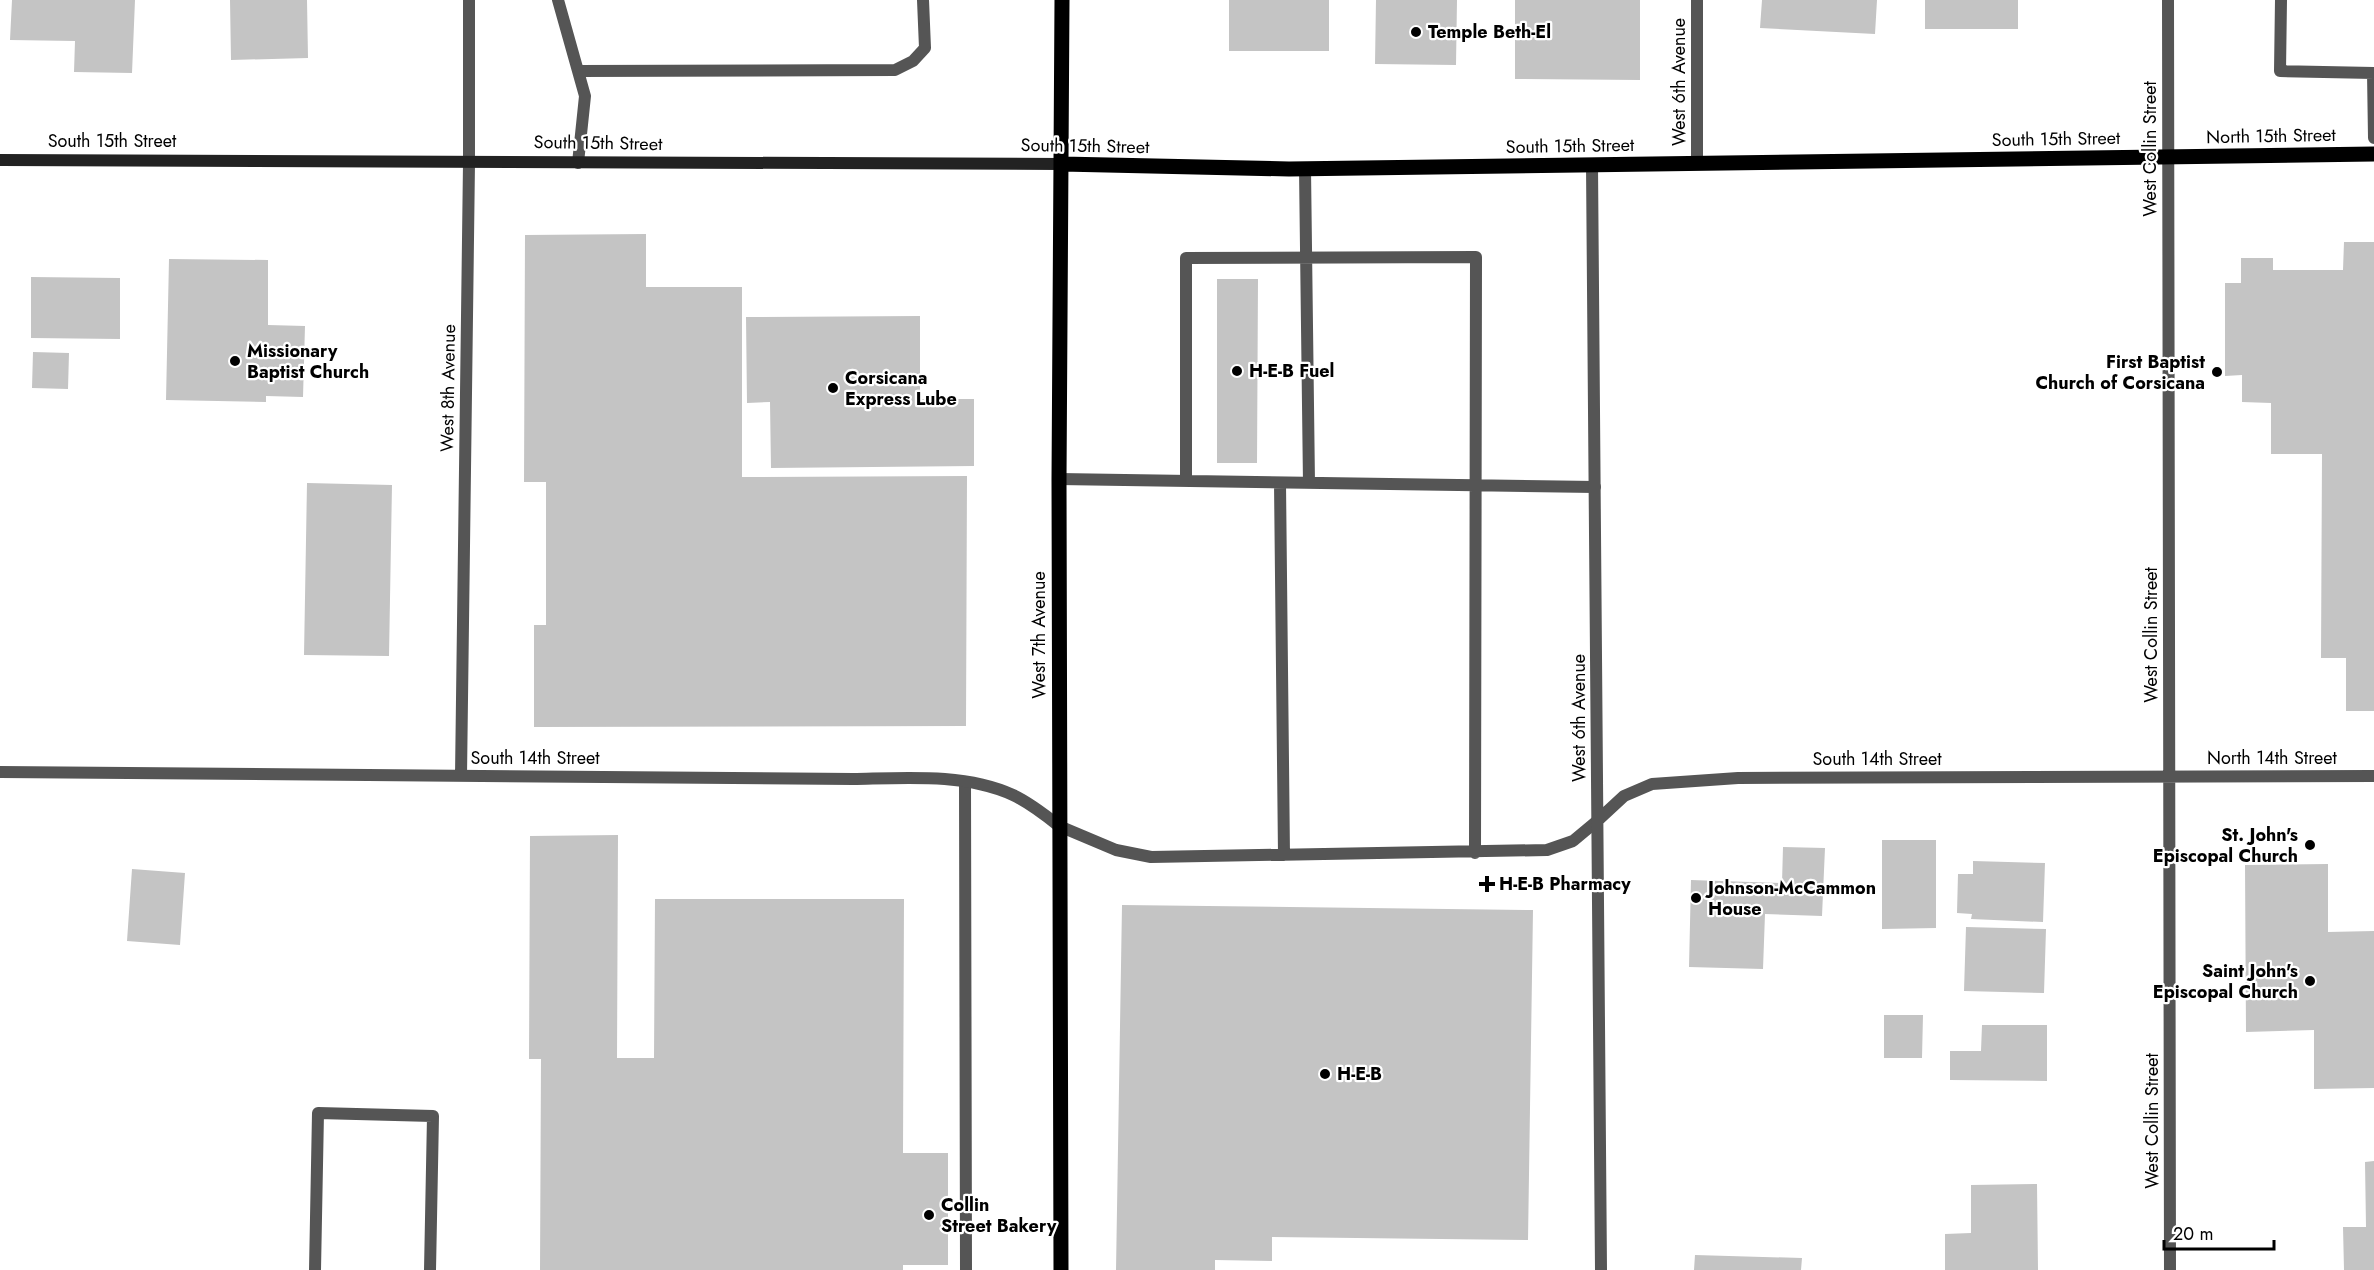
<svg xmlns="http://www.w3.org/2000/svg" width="2374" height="1270" font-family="Jost,sans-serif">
	<rect width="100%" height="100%" fill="#fff"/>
	<!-- building -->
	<path fill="#c4c4c4" d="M12 0H135L132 73 74 72 75 41 10 40Z
		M230 0H307L308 58 231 60Z
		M1229 0H1329V51H1229Z
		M1376 0H1457L1456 65 1375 64Z
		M1515 0H1640V80L1515 79Z
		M1762 0H1877L1875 34 1760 28Z
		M1925 0H2018V29H1925Z
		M646 234V287H742V477L967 476 966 726 534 727V625H546V482H524L525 235Z
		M2344 242H2374V711H2346V658H2321L2322 454H2271V403L2242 402V375L2225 376V283H2241V258H2273V270H2343Z
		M169 259 268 260V325L305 326 303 397 266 396V402L166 400Z
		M31 277 120 278V339L31 338Z
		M1217 279H1258L1257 463H1217Z
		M920 316V399H974V466L771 468 770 402 747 403 746 317Z
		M33 352 69 353 68 389 32 388Z
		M307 483 392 485 389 656 304 655Z
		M618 835 617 1058H654L655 899H904L903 1153H948V1265H903V1270H540L541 1059H529L530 836Z
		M1882 840H1936V928L1882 929Z
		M1783 847 1825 848 1822 916 1765 914 1763 969 1689 967 1691 880 1782 883Z
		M1973 861 2045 863 2043 922 1971 919 1972 914 1957 913 1958 874H1973Z
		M2328 864V932L2374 931V1088L2314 1089V1030L2246 1032 2245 865Z
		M132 869 185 873 180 945 127 941Z
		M1122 905 1533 910 1528 1240 1272 1237V1261L1215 1260V1270H1116Z
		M1966 927 2046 929 2044 993 1964 991Z
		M1884 1015H1923L1922 1058H1884Z
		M1982 1025H2047V1081L1950 1080V1051H1981Z
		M2374 1161V1270H2344L2343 1227H2366L2365 1162Z
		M2037 1184 2038 1270H1945V1234L1971 1233V1185Z
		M1695 1255 1802 1258 1801 1270H1694Z"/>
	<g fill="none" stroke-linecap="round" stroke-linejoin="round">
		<!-- lane -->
		<path stroke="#555" stroke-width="12" d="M558 0 585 96 578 163
			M2281 0 2280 71 2374 73
			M578 71 895 70 913 61 925 48 923 0
			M2373 73 2374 138
			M1305 169 1309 483
			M1059 479 1595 487
			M1186 481V258L1476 257 1475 853
			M1280 483 1284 855
			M965 782 966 1270
			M1059 826 1116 850 1151 857 1547 850 1573 841 1597 821
			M315 1270 318 1113 433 1116 430 1270"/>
		<!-- street -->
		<path stroke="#555" stroke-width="12" d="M1697 0V163
			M2168 0 2170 1270
			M1592 165 1601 1270
			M0 772 853 779C905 778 965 773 1013 795 1030 803 1044 814 1059 826
			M461 776 469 163V0
			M1597 821 1624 796 1652 784 1738 778 2374 776"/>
		<!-- secondary -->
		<path stroke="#222" stroke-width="12" d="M0 160 1062 164"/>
		<!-- primary -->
		<path stroke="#000" stroke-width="15" d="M1062 164 1289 169 2374 154
			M1061 1270 1059 479 1062 0"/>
	</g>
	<!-- markers -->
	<g fill="#000" stroke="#fff" stroke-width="2">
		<circle cx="1416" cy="32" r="6"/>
		<circle cx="235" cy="361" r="6"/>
		<circle cx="1237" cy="371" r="6"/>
		<circle cx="2217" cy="372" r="6"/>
		<circle cx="833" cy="388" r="6"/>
		<circle cx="2310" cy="845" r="6"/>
		<path d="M1484 875h6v6h6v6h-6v6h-6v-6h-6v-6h6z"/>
		<circle cx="1696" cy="898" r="6"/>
		<circle cx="2310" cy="981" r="6"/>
		<circle cx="1325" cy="1074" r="6"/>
		<circle cx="929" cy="1215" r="6"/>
	</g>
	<g text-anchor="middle" stroke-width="4.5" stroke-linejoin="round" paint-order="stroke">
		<!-- poi labels -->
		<g font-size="18" font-weight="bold" fill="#000" stroke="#fff" text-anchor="start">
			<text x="1428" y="38">Temple Beth-El</text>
			<text x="247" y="357">Missionary<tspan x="247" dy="21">Baptist Church</tspan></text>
			<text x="2205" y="368" text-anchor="end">First Baptist<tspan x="2205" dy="21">Church of Corsicana</tspan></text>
			<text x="1249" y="377">H-E-B Fuel</text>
			<text x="845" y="384">Corsicana<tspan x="845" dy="21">Express Lube</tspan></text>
			<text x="2298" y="841" text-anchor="end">St. John's<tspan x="2298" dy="21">Episcopal Church</tspan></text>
			<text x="1499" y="890">H-E-B Pharmacy</text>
			<text x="1708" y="894">Johnson-McCammon<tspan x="1708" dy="21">House</tspan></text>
			<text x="2298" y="977" text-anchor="end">Saint John's<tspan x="2298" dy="21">Episcopal Church</tspan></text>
			<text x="1337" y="1080">H-E-B</text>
			<text x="941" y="1211">Collin<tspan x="941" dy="21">Street Bakery</tspan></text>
		</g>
		<!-- street labels -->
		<g font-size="18" fill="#000" stroke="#fff">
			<text transform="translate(1679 82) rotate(-90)" y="6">West 6th Avenue</text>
			<text transform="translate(2271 136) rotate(-1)" y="6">North 15th Street</text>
			<text transform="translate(2056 139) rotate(-1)" y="6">South 15th Street</text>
			<text x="112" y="147">South 15th Street</text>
			<text transform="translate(598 143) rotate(1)" y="6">South 15th Street</text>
			<text transform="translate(1085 146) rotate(1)" y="6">South 15th Street</text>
			<text transform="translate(1570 146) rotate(-1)" y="6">South 15th Street</text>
			<text transform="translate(2150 149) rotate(-90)" y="6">West Collin Street</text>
			<text transform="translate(448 388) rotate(-89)" y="6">West 8th Avenue</text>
			<text transform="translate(1039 635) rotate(-90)" y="6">West 7th Avenue</text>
			<text transform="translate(2151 635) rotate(-90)" y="6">West Collin Street</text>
			<text transform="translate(1579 718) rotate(-90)" y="6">West 6th Avenue</text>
			<text x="535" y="764">South 14th Street</text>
			<text x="2272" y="764">North 14th Street</text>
			<text x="1877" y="765">South 14th Street</text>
			<text transform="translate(2152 1121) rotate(-90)" y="6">West Collin Street</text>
		</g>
	</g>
	<!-- scale -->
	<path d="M2164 1240v9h110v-9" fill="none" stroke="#000000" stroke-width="3"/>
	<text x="2173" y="1240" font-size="18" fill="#000000" stroke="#ffffff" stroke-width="4.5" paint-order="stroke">20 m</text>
</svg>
